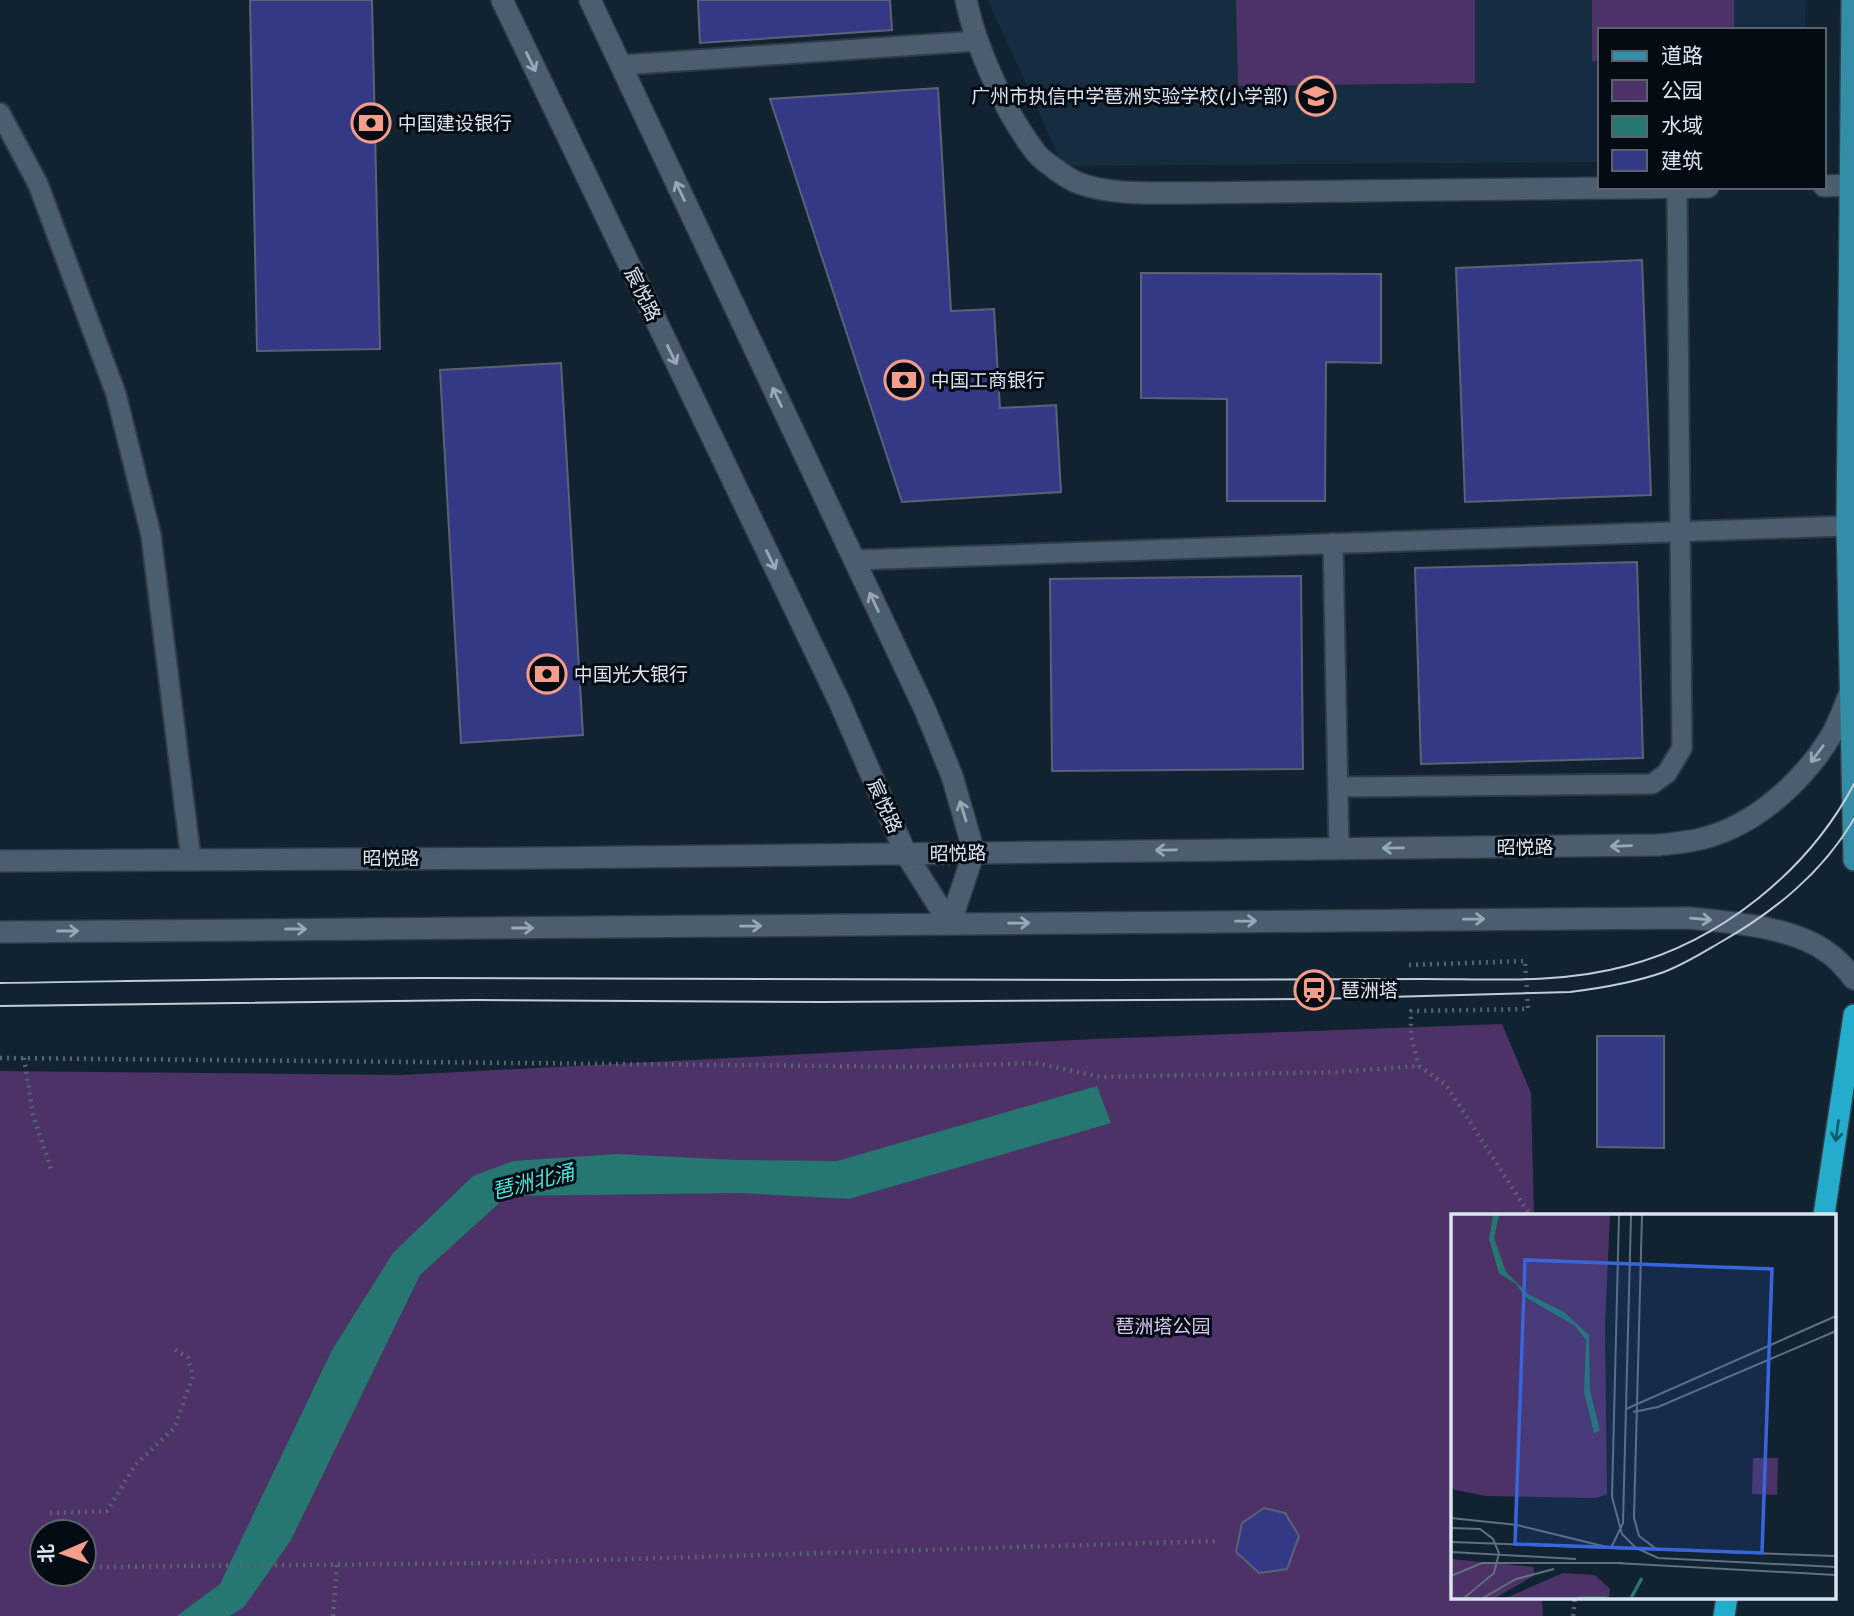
<svg xmlns="http://www.w3.org/2000/svg" width="1854" height="1616" font-family="Inter,'Noto Sans SC',sans-serif">
	<rect width="100%" height="100%" fill="#112231"/>
	<!-- built -->
	<path fill="#162d41" d="M988 0H1806L1805 30H1600V162L1063 166Z"/>
	<!-- green -->
	<path fill="#4c3266" fill-rule="evenodd" d="M1236 0H1475V83L1238 86Z
		M1592 0H1734V30H1600V61H1592Z
		M1502 1024 1531 1093 1534 1215H1453V1597H1542L1543 1616H0V1071L401 1075 1094 1039ZM42 1532H84V1574H42Z"/>
	<!-- water -->
	<path fill="#267671" d="M1097 1086 1111 1123 849 1199 739 1193 507 1196 420 1275 291 1540 244 1607 230 1616H177L220 1584 332 1350 393 1253 473 1176 513 1161 617 1154 737 1160 837 1161Z"/>
	<!-- building -->
	<path fill="#343986" stroke="#5c6178" stroke-width="2" d="M250 0H372L380 349 257 351Z
		M698 0H890L892 30 700 43Z
		M938 88 951 311 994 309 1000 408 1056 405 1061 492 902 502 770 99Z
		M1642 260 1651 495 1465 502 1456 268Z
		M1141 273 1381 274V363L1326 362 1325 501H1227V399L1141 398Z
		M561 363 583 735 461 743 440 370Z
		M1637 562 1643 758 1421 764 1415 568Z
		M1301 576 1303 769 1052 771 1050 579Z
		M1597 1036H1664V1148L1597 1147Z
		M1264 1508 1285 1513 1299 1536 1287 1569 1259 1573 1236 1552 1242 1523Z"/>
	<g fill="none" stroke-linecap="round" stroke-linejoin="round">
		<!-- lane casing -->
		<g stroke="#303b48" stroke-width="23">
			<path id="lane" d="M621 65 977 41
				M0 113 38 184 116 394 151 535 191 859
				M1333 543 1339 849
				M854 560 1847 526
				M1338 787 1652 784 1667 773 1682 748 1677 188"/>
		</g>
		<!-- street casing -->
		<g stroke="#303b48" stroke-width="24">
			<path id="street" d="M966 0C976 48 1006 115 1037 154 1043 161 1067 178 1076 182 1107 195 1154 193 1187 193L1708 187
				M1824 186 1849 185"/>
		</g>
		<!-- secondary casing -->
		<g stroke="#303b48" stroke-width="24">
			<path id="secondary" d="M502 0 839 701 906 854 950 924
				M590 0 926 712 952 776 974 852 950 924
				M0 861 539 858 1658 845C1676 843 1694 842 1711 836 1760 821 1806 778 1832 734 1839 722 1844 707 1849 695
				M0 932 1689 918C1731 922 1793 927 1827 952 1838 959 1846 969 1854 979"/>
		</g>
		<!-- primary casing -->
		<g stroke="#303b48" stroke-width="24">
			<path id="primary" d="M1852 0 1847 526 1854 860"/>
		</g>
		<!-- highway casing -->
		<g stroke="#303b48" stroke-width="24">
			<path id="highway" d="M1824 1215 1854 1015
				M1724 1616 1727 1597"/>
		</g>
		<!-- path -->
		<path stroke="#556472" stroke-width="4.5" stroke-dasharray="2 5" stroke-linecap="butt" d="M1409 965 1525 961 1528 1009 1411 1011V1035L1419 1066
			M0 1058 927 1067 1035 1063 1101 1077 1337 1072 1419 1066 1446 1085 1530 1215
			M24 1058 33 1115 51 1169
			M50 1513 107 1511 135 1465 174 1428 193 1376 188 1358 173 1348
			M86 1567 499 1563 1216 1541
			M333 1616 337 1565
			M1573 1616 1575 1597"/>
		<!-- lane -->
		<use href="#lane" stroke="#4a5e70" stroke-width="19"/>
		<!-- street -->
		<use href="#street" stroke="#4a5e70" stroke-width="21"/>
		<!-- secondary -->
		<use href="#secondary" stroke="#4a5e70" stroke-width="21"/>
		<!-- primary -->
		<use href="#primary" stroke="#338da7" stroke-width="21"/>
		<!-- highway -->
		<use href="#highway" stroke="#23accb" stroke-width="21"/>
		<!-- tram -->
		<path stroke="#c1ccd8" stroke-width="2" d="M0 983C142 981 284 978 426 978 655 978 884 979 1113 980 1217 980 1320 979 1423 979 1490 979 1561 984 1626 966 1721 941 1808 871 1854 784
			M0 1006 476 1000 823 1002 1313 999 1570 992C1602 988 1633 983 1664 972 1685 964 1702 953 1721 942 1775 911 1822 873 1854 819"/>
	</g>
	<!-- one-way arrows -->
	<defs><path id="oneway-shaft" d="M-6 0H5M1.5-3L5.5 0L1.5 3" fill="none" stroke-width="1.6" stroke-linecap="round" stroke-linejoin="round" transform="scale(1.75)"/></defs>
	<g stroke="#99a8b6">
		<use href="#oneway-shaft" transform="translate(531 62) rotate(64)"/>
		<use href="#oneway-shaft" transform="translate(680 191) rotate(-115)"/>
		<use href="#oneway-shaft" transform="translate(672 355) rotate(64)"/>
		<use href="#oneway-shaft" transform="translate(777 397) rotate(-115)"/>
		<use href="#oneway-shaft" transform="translate(771 560) rotate(64)"/>
		<use href="#oneway-shaft" transform="translate(874 602) rotate(-115)"/>
		<use href="#oneway-shaft" transform="translate(1817 754) rotate(127)"/>
		<use href="#oneway-shaft" transform="translate(963 811) rotate(-107)"/>
		<use href="#oneway-shaft" transform="translate(1621 846) rotate(178)"/>
		<use href="#oneway-shaft" transform="translate(1393 848) rotate(179)"/>
		<use href="#oneway-shaft" transform="translate(1166 850) rotate(179)"/>
		<use href="#oneway-shaft" transform="translate(1474 919) rotate(-1)"/>
		<use href="#oneway-shaft" transform="translate(1701 919) rotate(5)"/>
		<use href="#oneway-shaft" transform="translate(1246 921) rotate(-1)"/>
		<use href="#oneway-shaft" transform="translate(1019 923) rotate(-1)"/>
		<use href="#oneway-shaft" transform="translate(751 926) rotate(-1)"/>
		<use href="#oneway-shaft" transform="translate(523 928)"/>
		<use href="#oneway-shaft" transform="translate(296 929)"/>
		<use href="#oneway-shaft" transform="translate(68 931)"/>
	</g>
	<use stroke="#145c6e" href="#oneway-shaft" transform="translate(1837 1131) rotate(98)"/>
	<!-- icons -->
	<defs>
		<g id="school-ring" transform="scale(2.0125)"><circle r="9.5" fill="#050b12" stroke="#f49d8b" stroke-width="1.5"/><path d="M0-5L7-2L0 1L-7-2ZM-4 1L0 2.5L4 1V4Q0 6-4 4Z" fill="#f49d8b"/></g>
		<g id="bank-ring" transform="scale(2.0125)"><circle r="9.5" fill="#050b12" stroke="#f49d8b" stroke-width="1.5"/><path d="M-6-4H6V4H-6ZM0-2.3a2.3 2.3 0 1 0 0 4.6a2.3 2.3 0 1 0 0-4.6Z" fill="#f49d8b"/></g>
		<g id="station-ring" transform="scale(2.0125)"><circle r="9.5" fill="#050b12" stroke="#f49d8b" stroke-width="1.5"/><path d="M-3-6H3Q5-6 5-4V2Q5 4 3 4L4.5 6H3L1.5 4h-3L-3 6H-4.5L-3 4Q-5 4-5 2V-4Q-5-6-3-6ZM-3.5-4v3h7v-3ZM-3.5 1v1.5H-2V1ZM2 1v1.5H3.5V1Z" fill="#f49d8b"/></g>
	</defs>
	<g fill-rule="evenodd">
		<use href="#school-ring" x="1316" y="96"/>
		<use href="#bank-ring" x="371" y="123"/>
		<use href="#bank-ring" x="904" y="380"/>
		<use href="#bank-ring" x="547" y="674"/>
		<use href="#station-ring" x="1314" y="990"/>
	</g>
	<g text-anchor="middle" stroke-width="6" stroke-linejoin="round" paint-order="stroke">
		<!-- poi labels -->
		<g font-size="19" fill="#dae5f0" stroke="#050b12" text-anchor="start">
			<text x="1289" y="103" text-anchor="end">广州市执信中学琶洲实验学校(小学部)</text>
			<text x="398" y="130">中国建设银行</text>
			<text x="931" y="387">中国工商银行</text>
			<text x="574" y="681">中国光大银行</text>
			<text x="1341" y="997">琶洲塔</text>
		</g>
		<!-- street labels -->
		<g font-size="19" fill="#dae5f0" stroke="#050b12">
			<text transform="translate(643 294) rotate(64)" y="7">宸悦路</text>
			<text transform="translate(885 806) rotate(66)" y="7">宸悦路</text>
			<text x="1525" y="854">昭悦路</text>
			<text transform="translate(958 853) rotate(-1)" y="7">昭悦路</text>
			<text x="391" y="865">昭悦路</text>
		</g>
		<!-- park labels -->
		<g font-size="19" fill="#d8c5f1" stroke="#050b12">
			<text x="1163" y="1333">琶洲塔公园</text>
		</g>
		<!-- water labels -->
		<g font-size="21" font-style="italic" fill="#4ae2d8" stroke="#050b12">
			<text transform="translate(533 1182) rotate(-14)" y="7">琶洲北涌</text>
		</g>
	</g>
	<!-- overview -->
	<g transform="translate(1451 1214)">
		<rect width="385" height="385" fill="#112231"/>
		<path d="M0 1H159L154 110 156 280 146 284 34 282 0 275ZM302 244H327L326 281 301 280ZM0 345 82 353 84 361 44 384H0ZM112 359 144 361 159 375 158 384H55Z" fill="#4c3266"/>
		<path d="M42 1H48L43 24 55 58 77 80 113 98 138 121 139 177 149 217 143 219 133 178 135 126 124 112 74 83 65 70 48 59 38 25Z" fill="#267671"/>
		<path fill="none" stroke="#267671" stroke-width="3.5" d="M127 384H156M180 384 191 364"/>
		<path fill="none" stroke="#61707d" stroke-width="2" d="M168 1 161 283 171 320 185 334 207 344 385 353M191 1 183 304 188 322 204 334M175 195 385 102M182 198 207 193 385 117M0 304 66 311 160 334M0 314 29 315 42 325 48 339 43 359 13 384M0 328 385 342M160 334 172 309 180 1M0 338 125 345M165 349 385 361M0 362 31 349H172M32 384 65 365 103 355"/>
		<path fill="#3965dc" fill-opacity="0.15" stroke="#3965dc" stroke-width="3.5" d="M74 46 321 55 311 339 64 330Z"/>
		<rect width="385" height="385" fill="none" stroke="#dae5f0" stroke-width="3.5"/>
	</g>
	<!-- legend -->
	<rect x="1598" y="28" width="228" height="161" fill="#050b12" stroke="#5a626b" stroke-width="2"/>
	<rect x="1612" y="51" width="35" height="10" fill="#338da7" stroke="#5a626b" stroke-width="2"/>
	<text x="1661" y="63" font-size="21" fill="#dae5f0">道路</text>
	<rect x="1612" y="80" width="35" height="21" fill="#4c3266" stroke="#5a626b" stroke-width="2"/>
	<text x="1661" y="98" font-size="21" fill="#dae5f0">公园</text>
	<rect x="1612" y="116" width="35" height="21" fill="#267671" stroke="#5a626b" stroke-width="2"/>
	<text x="1661" y="133" font-size="21" fill="#dae5f0">水域</text>
	<rect x="1612" y="150" width="35" height="21" fill="#343986" stroke="#5a626b" stroke-width="2"/>
	<text x="1661" y="168" font-size="21" fill="#dae5f0">建筑</text>
	<!-- north arrow -->
	<g transform="translate(63 1553) rotate(268)"><circle r="33" fill="#050b12" stroke="#5a626b" stroke-width="2"/>
	<path d="M0-5L12 26L0 18L-12 26Z" fill="#f49d8b"/>
	<text y="-10" font-size="19" font-weight="bold" text-anchor="middle" fill="#dae5f0">北</text>
	</g>
</svg>
